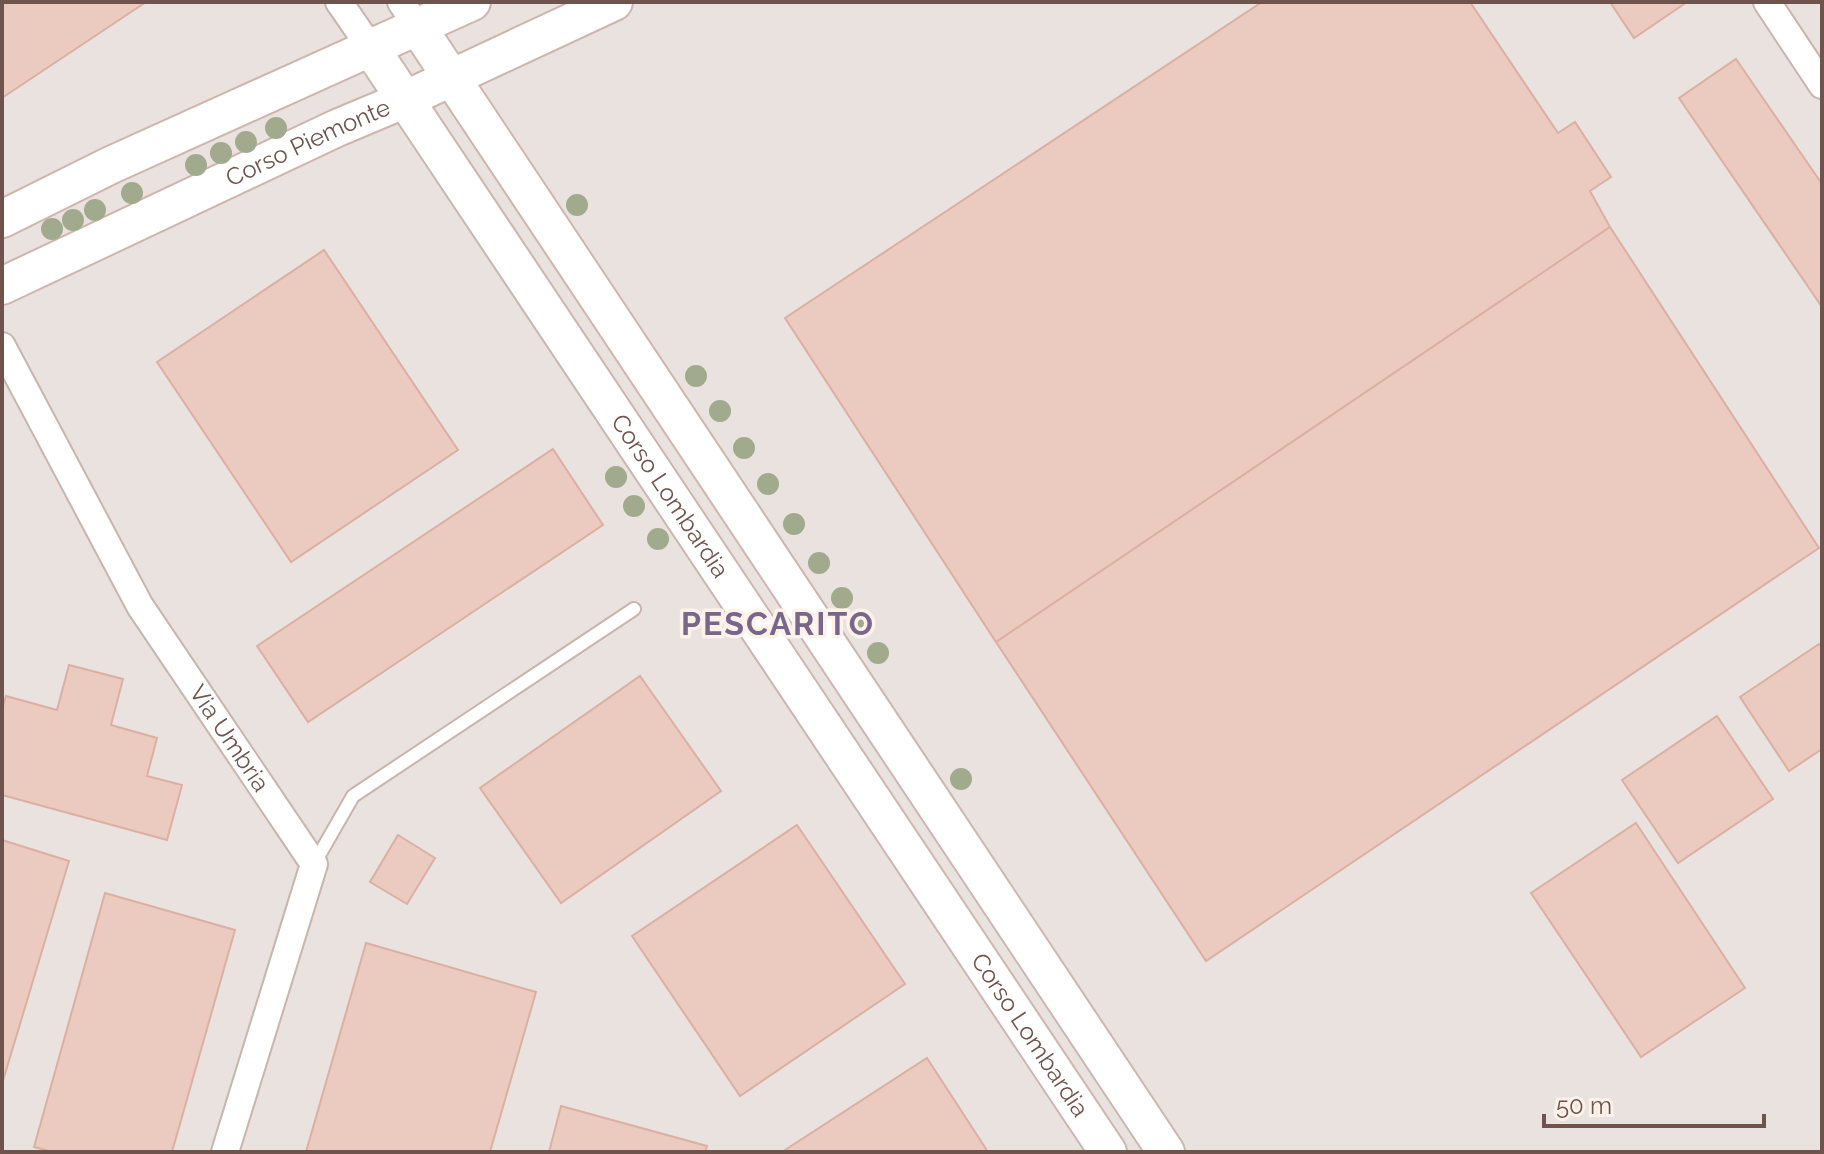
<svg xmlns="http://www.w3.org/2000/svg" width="1824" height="1154" font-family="Raleway,sans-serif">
	<rect width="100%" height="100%" fill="#f9eee4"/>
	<!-- industrial -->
	<path fill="#e9e2de" d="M2 2H1822V1152H2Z"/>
	<!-- building -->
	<path fill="#ebcabf" stroke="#dbb0a2" stroke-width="2" d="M2 2H146L2 98Z
		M1262 2H1470L1558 133 1575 122 1611 177 1590 191 1610 227 996 642 785 318Z
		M1610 2H1687L1634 38Z
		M1736 59 1822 184V307L1679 98Z
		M1610 227 1819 548 1206 961 996 642Z
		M324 250 458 450 291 562 157 362Z
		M553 449 603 525 308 722 257 646Z
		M1819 644 1822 648V749L1789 771 1740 697Z
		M69 665 123 679 111 725 157 738 147 776 182 785 167 840 2 795V709L6 696 57 710Z
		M640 676 721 791 561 903 480 788Z
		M1717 716 1773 799 1678 863 1622 780Z
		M1636 823 1745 988 1641 1057 1531 893Z
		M797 825 905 984 740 1096 632 936Z
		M398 835 435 858 407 904 370 882Z
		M2 840 69 861 2 1084Z
		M105 893 235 930 172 1152H53L34 1147Z
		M366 943 536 992 490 1152H306Z
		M927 1058 988 1152H785V1150Z
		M561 1106 707 1146 705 1152H549Z"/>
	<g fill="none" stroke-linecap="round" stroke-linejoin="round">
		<!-- lane casing -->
		<g stroke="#c8b5ac" stroke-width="16">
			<path id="lane" d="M314 864 353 796 634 609"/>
		</g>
		<!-- street casing -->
		<g stroke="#c8b5ac" stroke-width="30">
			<g id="street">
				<path d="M339 2 370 47"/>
				<path d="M401 2 417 26"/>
				<path d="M1767 2 1822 85"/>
				<path id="s1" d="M2 346 140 606 314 864 225 1152"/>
			</g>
		</g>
		<!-- secondary casing -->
		<g stroke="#cdb6ad" stroke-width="40">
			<g id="secondary">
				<path d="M417 26 1166 1152"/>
				<path id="s2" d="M370 47 1108 1152"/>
				<path d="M2 219 111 165 472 2"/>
				<path id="s3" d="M2 286 337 128 406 99 614 2"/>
			</g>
		</g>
		<!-- lane -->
		<use href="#lane" stroke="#fff" stroke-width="12"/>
		<!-- street -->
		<use href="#street" stroke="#fff" stroke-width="26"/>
		<!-- secondary -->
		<use href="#secondary" stroke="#fff" stroke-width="36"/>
	</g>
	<!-- trees -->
	<g fill="#a2aa8e">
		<circle cx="276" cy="128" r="11"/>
		<circle cx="246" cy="142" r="11"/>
		<circle cx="221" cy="153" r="11"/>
		<circle cx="196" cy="165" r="11"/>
		<circle cx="132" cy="193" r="11"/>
		<circle cx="577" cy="205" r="11"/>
		<circle cx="95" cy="210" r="11"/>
		<circle cx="73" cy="220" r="11"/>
		<circle cx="52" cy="229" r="11"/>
		<circle cx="696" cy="376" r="11"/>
		<circle cx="720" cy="411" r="11"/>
		<circle cx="744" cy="448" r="11"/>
		<circle cx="616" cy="477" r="11"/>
		<circle cx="768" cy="484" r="11"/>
		<circle cx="634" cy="506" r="11"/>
		<circle cx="794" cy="524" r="11"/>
		<circle cx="658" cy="539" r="11"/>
		<circle cx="819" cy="563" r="11"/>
		<circle cx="842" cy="598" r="11"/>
		<circle cx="859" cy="624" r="11"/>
		<circle cx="878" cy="653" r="11"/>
		<circle cx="961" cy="779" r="11"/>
	</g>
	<g text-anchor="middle" stroke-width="7" stroke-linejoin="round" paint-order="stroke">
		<!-- street labels -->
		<g font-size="24" fill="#6e544d" stroke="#fcf2ea">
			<text dy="8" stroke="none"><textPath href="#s3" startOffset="338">Corso Piemonte</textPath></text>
			<text dy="8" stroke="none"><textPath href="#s2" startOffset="540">Corso Lombardia</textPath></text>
			<text dy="8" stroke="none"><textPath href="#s1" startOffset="454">Via Umbria</textPath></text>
			<text dy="8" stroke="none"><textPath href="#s2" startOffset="1188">Corso Lombardia</textPath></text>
		</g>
		<!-- district labels -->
		<g font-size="32" font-weight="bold" letter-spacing="2" fill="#79668b" stroke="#fcf2ea">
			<text x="778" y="635">PESCARITO</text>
		</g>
	</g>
	<!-- border -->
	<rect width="1824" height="1154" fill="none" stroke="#6e544d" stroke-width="8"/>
	<!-- scale -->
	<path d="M1544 1114v12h220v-12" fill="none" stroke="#6e544d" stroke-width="4"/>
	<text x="1556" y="1114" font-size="24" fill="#6e544d" stroke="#fcf2ea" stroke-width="6" paint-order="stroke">50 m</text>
</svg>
